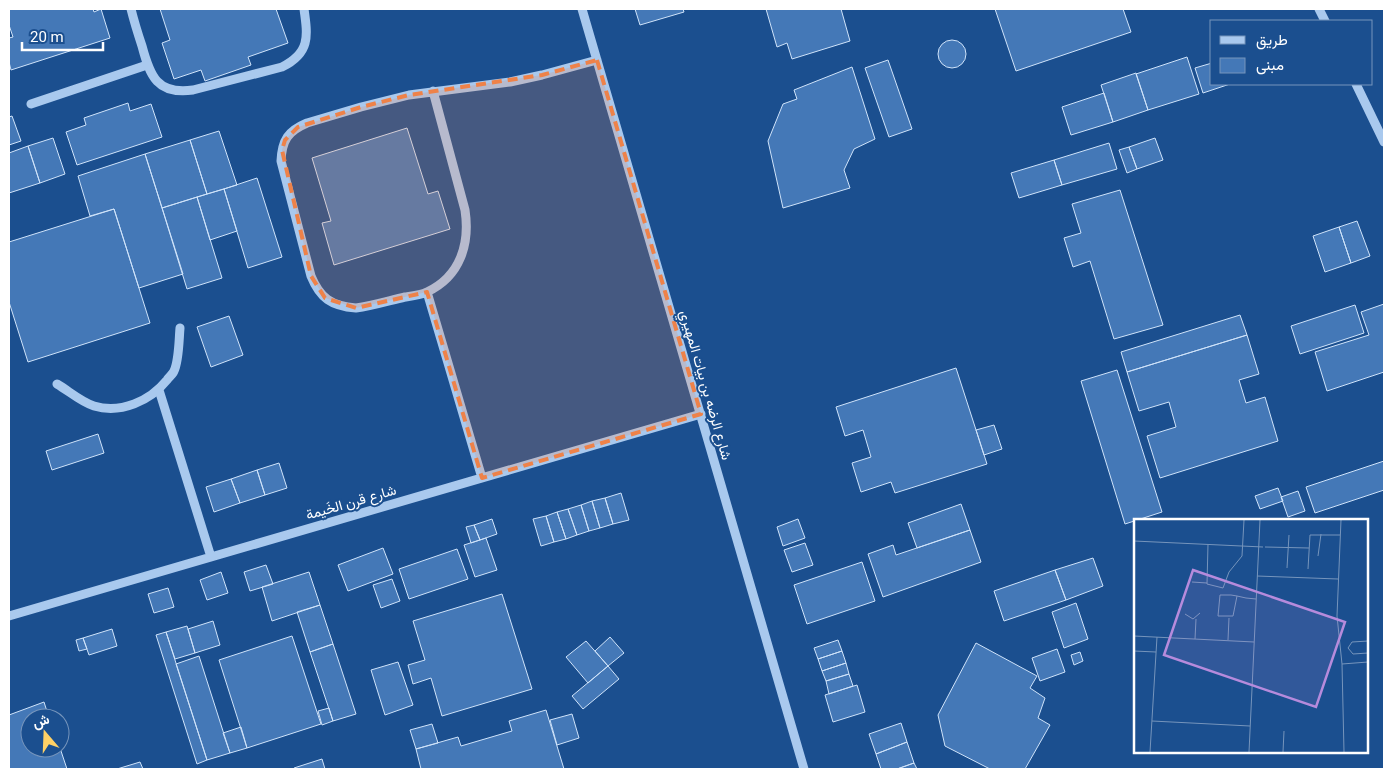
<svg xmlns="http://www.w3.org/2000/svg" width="1393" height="778" font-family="Roboto,Vazirmatn,sans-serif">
	<rect width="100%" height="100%" fill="#1b4f8f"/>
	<!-- building -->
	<path fill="#4478b7" stroke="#cfe3fa" d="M9 9H93L94 12 101 9 110 38 11 70 9 62V38L13 37 9 25Z
		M160 9H276L288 43 248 57 251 65 205 81 201 70 174 79 162 43 170 40Z
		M635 9H683L684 12 640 25Z
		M766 9H841L850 41 792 59 787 43 777 47Z
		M995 9H1123L1131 32 1016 71Z
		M938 54a14 14 0 1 1 28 0a14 14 0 1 1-28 0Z
		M1187 57 1199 94 1148 110 1136 74Z
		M888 60 912 129 889 137 865 68Z
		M1212 63V84H1230L1203 93 1195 68Z
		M852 67 875 139 854 149 844 170 850 188 783 208 768 141 783 104 797 99 794 90Z
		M1136 73 1148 110 1113 122 1101 85Z
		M1104 93 1113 122 1071 135 1062 107Z
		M128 103 130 111 151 104 162 137 77 165 66 132 86 125 84 118Z
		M12 116 21 141 9 145V117Z
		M407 128 428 194 438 191 450 229 334 265 322 223 331 221 312 158Z
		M219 131 237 185 207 194 190 140Z
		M53 138 65 174 40 183 28 146Z
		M1155 138 1163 160 1137 169 1129 147Z
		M190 140 207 194 162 208 145 154Z
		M1109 143 1117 169 1062 185 1054 160Z
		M28 146 40 183 9 193V153Z
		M1129 147 1137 169 1127 173 1119 150Z
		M145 154 183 274 139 288 114 209 90 216 78 176Z
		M1054 160 1062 185 1019 198 1011 173Z
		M257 178 282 257 248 268 224 189Z
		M224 189 237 231 210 240 197 197Z
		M1120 190 1163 325 1114 339 1090 261 1073 267 1064 238 1081 233 1072 204Z
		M197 197 222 278 187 289 162 208Z
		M114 209 150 323 28 362 9 302V242Z
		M1357 221 1370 256 1351 263 1339 227Z
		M1339 227 1351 263 1325 272 1313 236Z
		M1384 304V372L1327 391 1315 352 1369 335 1361 312Z
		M1355 305 1364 333 1300 354 1291 326Z
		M1240 315 1247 335 1127 372 1121 352Z
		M229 316 243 355 211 367 197 327Z
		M1247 335 1259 374 1239 380 1246 403 1265 397 1278 441 1160 478 1147 436 1176 427 1169 402 1139 411 1127 372Z
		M956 368 987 464 895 493 891 482 861 492 852 463 871 457 863 430 845 436 836 407Z
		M1117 370 1162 512 1125 524 1081 381Z
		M994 425 1002 449 984 455 976 430Z
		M98 434 104 453 52 470 46 451Z
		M1384 461V490L1315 513 1306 487Z
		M279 463 287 488 265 495 257 470Z
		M257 470 265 495 240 503 231 479Z
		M231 479 240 503 214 512 206 487Z
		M1278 488 1283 501 1260 509 1255 496Z
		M1298 491 1305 511 1288 517 1281 497Z
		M621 493 629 520 613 524 605 498Z
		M605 498 613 524 600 528 592 501Z
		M592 501 600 528 589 531 581 505Z
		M961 504 970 530 917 548 908 523Z
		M581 505 589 531 577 535 568 509Z
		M568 509 577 535 566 539 557 512Z
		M557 512 566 539 554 542 546 516Z
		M546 516 554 542 541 546 533 519Z
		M492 519 497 534 480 540 474 525Z
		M798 519 805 538 783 546 777 527Z
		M474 525 480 540 471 543 466 527Z
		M970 530 981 562 883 597 868 554 893 545 896 555Z
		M486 538 497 570 475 577 464 545Z
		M805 543 813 565 792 572 784 550Z
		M383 548 393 574 348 591 338 565Z
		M457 549 468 579 409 599 399 569Z
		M1093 558 1103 586 1066 600 1055 570Z
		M862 562 875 601 807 624 794 585Z
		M266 565 273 584 250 591 244 572Z
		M1055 570 1066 600 1004 621 994 591Z
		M221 572 228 593 207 600 200 580Z
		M309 572 320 605 272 621 262 587Z
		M392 579 400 601 381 608 373 585Z
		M168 588 174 607 154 613 148 594Z
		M502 594 532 689 442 716 431 678 413 684 408 665 425 660 413 621Z
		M1076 603 1088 639 1064 648 1052 612Z
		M320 605 333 644 310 652 297 612Z
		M213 621 220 645 195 653 188 629Z
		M187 626 195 653 175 659 166 632Z
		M112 629 117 646 89 655 83 638Z
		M166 632 207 760 197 764 156 635Z
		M292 636 321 724 247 748 219 660Z
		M610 637 624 653 608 666 595 651Z
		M83 638 87 649 79 651 76 640Z
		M838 640 842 651 818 659 814 648Z
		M586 641 608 666 588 683 566 657Z
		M976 643 1037 676 1030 688 1045 698 1038 718 1050 725 1025 769H990L945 746 938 715Z
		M333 644 356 714 333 721 310 652Z
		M1057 649 1065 672 1040 681 1032 658Z
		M842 651 846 663 822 671 818 659Z
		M1080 652 1083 661 1074 665 1071 655Z
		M199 656 230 753 207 760 176 664Z
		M398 662 413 705 385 715 371 670Z
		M846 663 849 674 826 681 822 671Z
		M608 666 619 679 583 709 572 696Z
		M849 674 853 686 829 694 826 681Z
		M857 685 865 712 833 722 825 695Z
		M44 702 49 718H30V748H60L67 769H9V715Z
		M329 708 333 721 322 725 318 711Z
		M546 710 564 769H421L416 749 458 737 461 746 512 731 509 721Z
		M572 714 579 738 557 745 550 720Z
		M901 723 907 742 876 754 869 734Z
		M432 724 438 743 416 749 410 730Z
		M241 727 247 748 230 753 223 733Z
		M907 742 914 763 897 769H881L876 754Z
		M322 759 325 769H295L294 768Z
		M140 762 143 769H117Z
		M914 763 917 769H897Z"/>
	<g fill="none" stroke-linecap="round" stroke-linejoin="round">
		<!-- minor -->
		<path stroke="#a9c9ee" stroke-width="9" d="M131 9C134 21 138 34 142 46 150 76 157 95 193 90L282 67C310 53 308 37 304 9
			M582 9 804 769
			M1319 9 1325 21
			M1356 84 1384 142
			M433 91 465 210C470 243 461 276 427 292 421 295 412 296 405 297 388 301 372 306 356 308 331 306 320 298 311 276L281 161C282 140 288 131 307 123L361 107 409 95 510 82 542 75 597 60
			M31 104 147 65
			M427 292 482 478
			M57 384C69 391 81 402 94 406 121 414 150 401 167 380 169 377 173 374 174 371 179 361 179 339 180 328
			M159 390 211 557
			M9 616 701 414"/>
	</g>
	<!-- marked area -->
	<path fill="#ee8249" fill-opacity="0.2" stroke="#ee8249" stroke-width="4" stroke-dasharray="10 6" stroke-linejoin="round" d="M597 60 701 414 482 478 427 292 356 308 325 298 311 276 282 150 285 140 298 127 361 107 409 95 542 75Z"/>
	<g text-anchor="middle" stroke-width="4" stroke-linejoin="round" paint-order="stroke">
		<!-- street labels -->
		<g font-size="14" fill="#fff" stroke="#1b4f8f">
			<text transform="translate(706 385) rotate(74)" y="5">شارع الرضه بن بيات المهيري</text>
			<text transform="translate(351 502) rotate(-16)" y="5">شارع قرن الخَيمة</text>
		</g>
	</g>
	<!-- overview -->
	<g transform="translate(1134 519)">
		<rect width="234" height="234" fill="#1b4f8f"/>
		<path fill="none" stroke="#7695bc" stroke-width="1" d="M207 1 203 97 208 145 210 233M0 22 129 28M74 25 73 65 89 69 95 53 108 37 110 1M131 28 175 29M184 37 187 15M153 49 155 16M174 50 176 16H206M123 57 204 60M58 63 73 64M103 77 99 97H84L86 76H97L103 77 112 79 122 80M51 95 59 100 66 94M0 117 120 123M61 120 62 100M94 121 95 99M234 122 218 123 214 129 219 135 234 134M0 132 22 133M208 145 234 143M18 202 116 207M16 233 23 118M115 233 126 1M149 233 150 212"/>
		<path fill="#b68bdc" fill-opacity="0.15" stroke="#b68bdc" stroke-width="2.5" d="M59 51 211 103 182 188 30 136Z"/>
		<rect width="234" height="234" fill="none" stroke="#fff" stroke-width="2.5"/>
	</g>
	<!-- border -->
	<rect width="1393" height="778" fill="none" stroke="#ffffff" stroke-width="20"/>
	<!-- legend -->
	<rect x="1210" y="20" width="162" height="65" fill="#1b4f8f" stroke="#7695bc"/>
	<rect x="1220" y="36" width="25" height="8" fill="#a9c9ee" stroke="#7695bc"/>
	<text x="1256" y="45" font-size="15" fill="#ffffff">طريق</text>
	<rect x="1220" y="58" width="25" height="15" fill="#4478b7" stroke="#7695bc"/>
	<text x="1256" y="70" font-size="15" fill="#ffffff">مبنى</text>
	<!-- north arrow -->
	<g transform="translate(45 733) rotate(341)"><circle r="24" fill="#1b4f8f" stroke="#7695bc"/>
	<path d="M0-4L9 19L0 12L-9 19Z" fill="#ffd166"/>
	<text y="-8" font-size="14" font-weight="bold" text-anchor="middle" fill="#ffffff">ش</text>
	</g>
	<!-- scale -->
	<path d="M22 42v8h81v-8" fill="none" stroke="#ffffff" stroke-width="2.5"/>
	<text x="30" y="42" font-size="15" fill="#ffffff" stroke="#1b4f8f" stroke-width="4" paint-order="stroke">20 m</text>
</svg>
